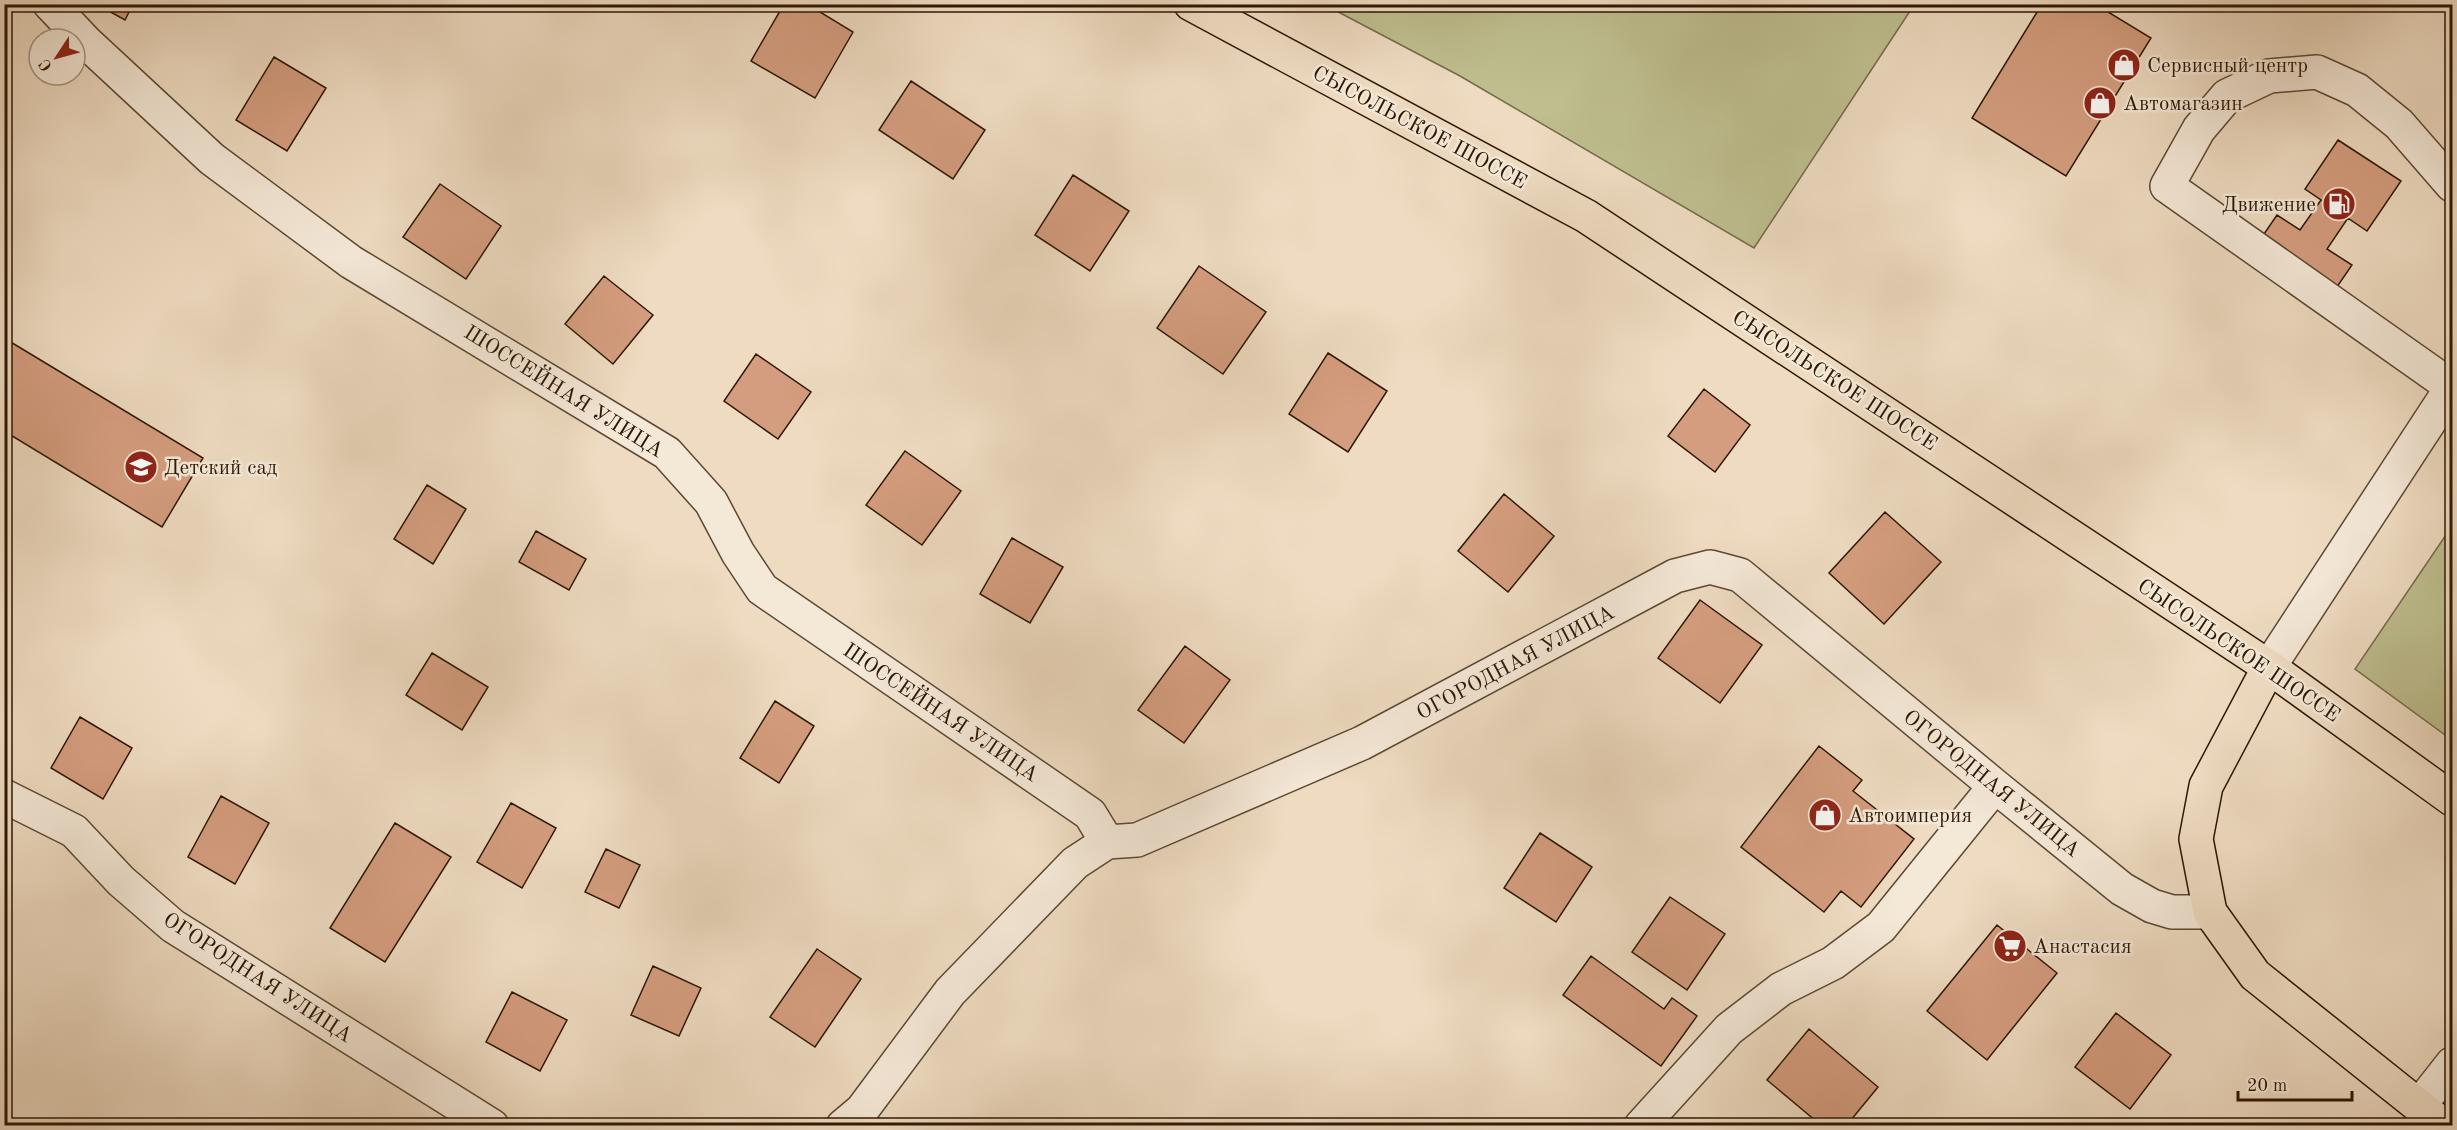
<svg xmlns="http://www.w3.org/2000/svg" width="2457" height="1130" font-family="'Old Standard TT',serif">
	<rect width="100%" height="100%" fill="#eedbc1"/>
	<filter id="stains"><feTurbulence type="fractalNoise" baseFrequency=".00333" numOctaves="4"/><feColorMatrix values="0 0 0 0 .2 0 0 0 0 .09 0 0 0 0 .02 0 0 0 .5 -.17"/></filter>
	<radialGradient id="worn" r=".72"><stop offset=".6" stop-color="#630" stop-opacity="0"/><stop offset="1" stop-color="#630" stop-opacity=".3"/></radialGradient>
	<!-- green -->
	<path fill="#bebe8f" stroke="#766b4a" stroke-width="1.5" d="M1325 5 1914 4V5L1754 248 1460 76Z
		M2452 526V740L2355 669Z"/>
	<!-- building -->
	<path fill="#d49d7f" stroke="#2d1804" stroke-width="1.5" d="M96 4H133L125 20Z
		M784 4H807L853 32 815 98 751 61Z
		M2042 4H2095L2151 38 2066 176 1972 118Z
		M274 57 326 88 287 151 236 120Z
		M911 81 985 130 953 179 879 130Z
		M2338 140 2401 181 2367 231 2305 189Z
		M1073 175 1129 211 1090 271 1035 235Z
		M440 184 501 226 466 279 403 237Z
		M2321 200 2348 218 2327 249 2352 265 2330 297 2255 247 2277 215 2300 230Z
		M1199 266 1266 312 1223 374 1157 328Z
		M604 276 653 315 613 364 565 324Z
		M4 338 203 458 162 527 4 431Z
		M1328 353 1387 391 1348 452 1289 414Z
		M756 354 811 392 778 439 724 401Z
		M1704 389 1750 425 1715 472 1668 436Z
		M905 451 961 491 922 545 866 505Z
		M427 485 466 509 433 564 394 539Z
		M1504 494 1554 536 1508 592 1458 551Z
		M1885 512 1941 562 1884 624 1829 573Z
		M536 531 586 559 569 590 519 562Z
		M1012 538 1063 567 1030 623 980 594Z
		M1700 600 1762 645 1720 703 1658 658Z
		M1185 646 1230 680 1184 743 1138 710Z
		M432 653 488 687 462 730 406 695Z
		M775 701 814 726 779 783 740 758Z
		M80 717 132 748 103 799 51 768Z
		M1819 746 1862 780 1853 791 1914 839 1861 907 1841 891 1824 912 1741 847Z
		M221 796 269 823 235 884 188 857Z
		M511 803 556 828 522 888 477 862Z
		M395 823 451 857 385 962 330 928Z
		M1540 833 1592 867 1556 922 1504 888Z
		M606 849 640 865 619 908 585 892Z
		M1670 897 1725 934 1687 990 1632 952Z
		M1997 925 2057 973 1987 1060 1927 1011Z
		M817 949 861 979 815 1047 770 1017Z
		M1591 956 1664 1009 1672 998 1697 1016 1661 1066 1563 995Z
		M653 966 701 988 679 1036 631 1015Z
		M512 992 567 1020 540 1071 486 1042Z
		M2116 1013 2171 1055 2130 1109 2075 1067Z
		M1809 1029 1878 1087 1846 1126H1822L1767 1080Z"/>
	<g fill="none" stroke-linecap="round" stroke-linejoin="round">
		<!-- minor casing -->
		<g stroke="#5d4933" stroke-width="36">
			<path id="minor" d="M50 4 86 42 212 159 351 262 667 453 711 502 738 553 762 589 1090 814 1107 842
				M2452 387 2167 186 2199 129 2227 96 2269 76 2317 72 2357 90 2399 124 2452 185
				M2269 667 2452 387
				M4 796 74 831 121 881 173 926 492 1126
				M2419 1106 2452 1064
				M843 1126 862 1110 950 992 1075 863 1107 842 1137 840 1362 743 1675 576 1710 567 1740 575 1995 786 2122 889 2152 906 2172 912H2210
				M1641 1126 1729 1029 1781 989 1833 963 1881 927 1995 786"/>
		</g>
		<!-- major casing -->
		<g stroke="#2d1804" stroke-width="36">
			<path id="major" d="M1191 4 1586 216 2269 667 2206 786 2196 839 2210 912 2255 975 2444 1126"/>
		</g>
		<!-- highway casing -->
		<g stroke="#2d1804" stroke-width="36">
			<path id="highway" d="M2269 667 2452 799"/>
		</g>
		<!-- minor -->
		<use href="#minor" stroke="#f4e8d7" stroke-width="33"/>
		<!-- major -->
		<use href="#major" stroke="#eedbc1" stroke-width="33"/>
		<!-- highway -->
		<use href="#highway" stroke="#eedbc1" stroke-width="33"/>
	</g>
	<!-- icons -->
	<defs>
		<g id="shop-disc" transform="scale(1.725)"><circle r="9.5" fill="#8f2418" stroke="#f4e8d7"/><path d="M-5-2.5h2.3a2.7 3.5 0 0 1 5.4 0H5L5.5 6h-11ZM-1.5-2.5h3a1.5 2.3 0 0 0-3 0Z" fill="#fff"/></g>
		<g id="fuel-disc" transform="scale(1.725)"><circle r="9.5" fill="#8f2418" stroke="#f4e8d7"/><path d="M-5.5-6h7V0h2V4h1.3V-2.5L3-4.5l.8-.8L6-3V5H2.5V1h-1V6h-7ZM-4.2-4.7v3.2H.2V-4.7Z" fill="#fff"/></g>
		<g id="school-disc" transform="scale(1.725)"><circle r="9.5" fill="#8f2418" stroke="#f4e8d7"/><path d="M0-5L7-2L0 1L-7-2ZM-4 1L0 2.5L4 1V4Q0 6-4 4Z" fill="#fff"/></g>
		<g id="supermarket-disc" transform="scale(1.725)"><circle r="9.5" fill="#8f2418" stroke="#f4e8d7"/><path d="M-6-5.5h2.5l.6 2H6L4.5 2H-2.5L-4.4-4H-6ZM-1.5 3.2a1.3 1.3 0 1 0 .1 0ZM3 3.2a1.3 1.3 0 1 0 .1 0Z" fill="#fff"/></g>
	</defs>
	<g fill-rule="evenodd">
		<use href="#shop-disc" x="2124" y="65"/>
		<use href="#shop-disc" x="2100" y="103"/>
		<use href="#fuel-disc" x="2339" y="204"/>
		<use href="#school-disc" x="141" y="467"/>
		<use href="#shop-disc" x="1825" y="815"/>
		<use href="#supermarket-disc" x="2010" y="946"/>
	</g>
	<g text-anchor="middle" stroke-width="5" stroke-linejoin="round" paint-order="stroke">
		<!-- poi labels -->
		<g font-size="21" fill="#2d1804" stroke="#f4e8d7" text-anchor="start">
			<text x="2147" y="72">Сервисный центр</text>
			<text x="2123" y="110">Автомагазин</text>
			<text x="2316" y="211" text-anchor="end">Движение</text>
			<text x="164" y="474">Детский сад</text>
			<text x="1848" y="822">Автоимперия</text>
			<text x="2033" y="953">Анастасия</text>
		</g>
		<!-- street labels -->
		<g font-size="21" fill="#2d1804" stroke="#f4e8d7">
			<text transform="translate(1420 127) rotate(28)" y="7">СЫСОЛЬСКОЕ ШОССЕ</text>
			<text transform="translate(1835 380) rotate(33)" y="7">СЫСОЛЬСКОЕ ШОССЕ</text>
			<text transform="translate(564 391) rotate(32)" y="7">ШОССЕЙНАЯ УЛИЦА</text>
			<text transform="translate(2239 650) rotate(34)" y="7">СЫСОЛЬСКОЕ ШОССЕ</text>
			<text transform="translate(1515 662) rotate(-28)" y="7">ОГОРОДНАЯ УЛИЦА</text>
			<text transform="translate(941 712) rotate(34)" y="7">ШОССЕЙНАЯ УЛИЦА</text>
			<text transform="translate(1992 783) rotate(39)" y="7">ОГОРОДНАЯ УЛИЦА</text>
			<text transform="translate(258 977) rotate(33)" y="7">ОГОРОДНАЯ УЛИЦА</text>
		</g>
	</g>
	<!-- margin -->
	<rect width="2457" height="1130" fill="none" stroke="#eedbc1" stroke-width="24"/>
	<rect x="6" y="6" width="2445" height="1118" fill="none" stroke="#2d1804" stroke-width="3"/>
	<rect x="12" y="12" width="2433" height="1106" fill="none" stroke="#2d1804" stroke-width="1.5"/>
	<!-- north arrow -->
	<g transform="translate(57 57) rotate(234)"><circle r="28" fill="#f4e8d7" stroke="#a49583" stroke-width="1.5"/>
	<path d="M0-4.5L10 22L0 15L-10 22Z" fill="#8f2418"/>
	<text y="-9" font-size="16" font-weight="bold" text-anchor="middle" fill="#2d1804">С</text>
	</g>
	<!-- scale -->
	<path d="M2238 1091v9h114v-9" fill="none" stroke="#2d1804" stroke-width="3"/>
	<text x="2247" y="1091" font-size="18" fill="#2d1804" stroke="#f4e8d7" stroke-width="4.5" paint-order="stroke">20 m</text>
	<rect width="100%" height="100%" filter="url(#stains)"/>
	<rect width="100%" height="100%" fill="url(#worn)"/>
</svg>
